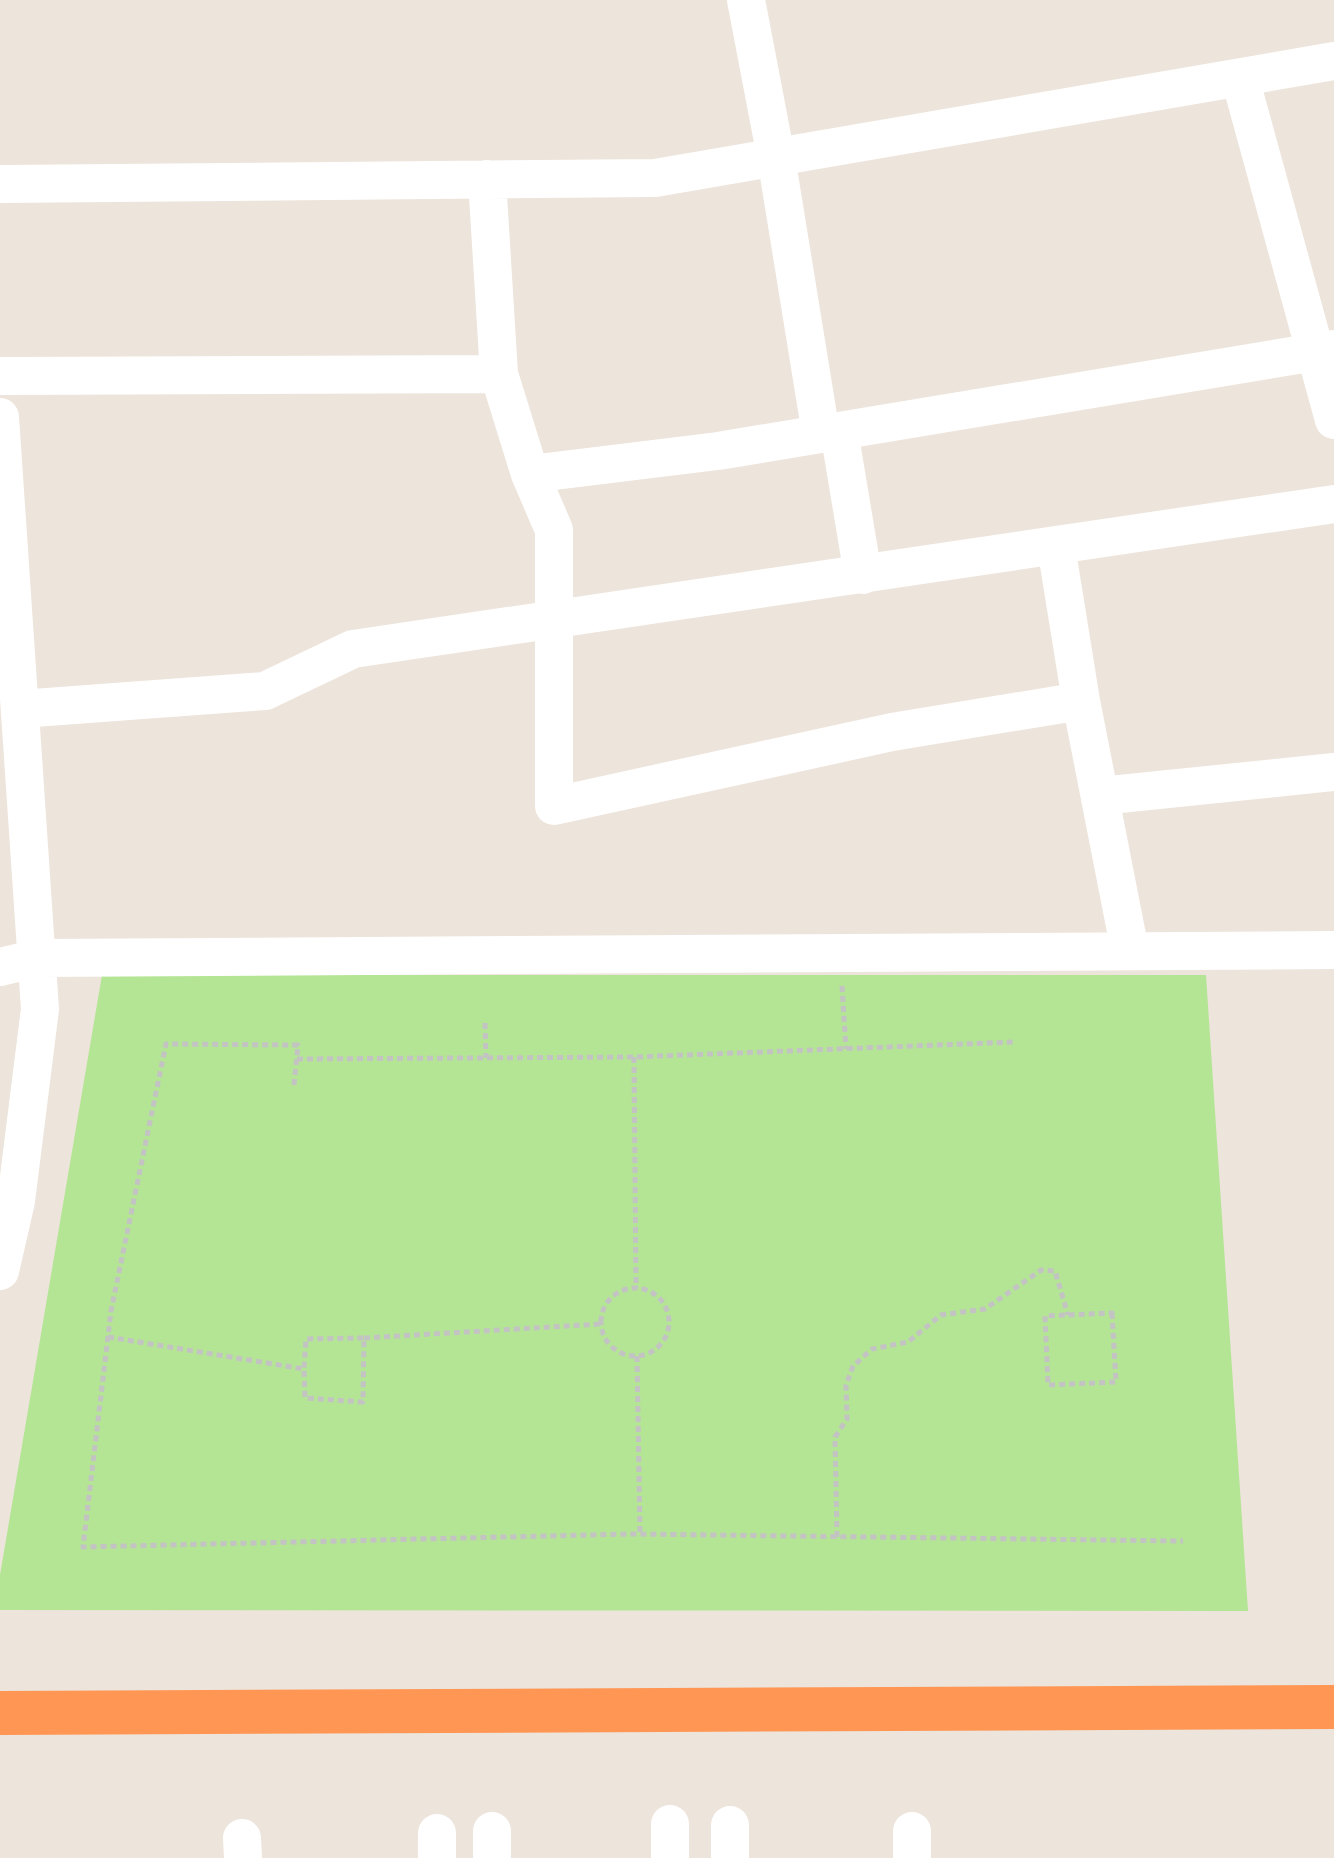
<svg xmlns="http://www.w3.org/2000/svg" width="1334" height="1858" font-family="Figtree,sans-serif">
	<rect width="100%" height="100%" fill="#ede4db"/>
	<!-- green -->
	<path fill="#b4e595" d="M102 975H1206L1248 1611 0 1610V1575Z"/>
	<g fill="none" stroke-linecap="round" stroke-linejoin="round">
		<!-- path -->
		<path stroke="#c3c3c3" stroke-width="5" stroke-dasharray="6 4" stroke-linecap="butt" d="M842 986 846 1049
			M485 1023 486 1058
			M634 1057 636 1288
			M297 1059 634 1057 1014 1042
			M294 1085 298 1045 166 1044 111 1311 83 1547 632 1534 1183 1541
			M601 1322a34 34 0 1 1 68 0a34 34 0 1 1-68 0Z
			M1112 1313 1116 1382 1048 1385 1045 1316Z
			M108 1337 304 1369 306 1339 364 1338 363 1402 305 1398 304 1369
			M364 1338 601 1324
			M637 1356 640 1534
			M837 1537 835 1437 847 1419 846 1385 853 1366 872 1349 908 1342 941 1315 985 1309 1041 1270 1055 1271 1068 1315"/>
		<!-- minor -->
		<path stroke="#fff" stroke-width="38" d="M746 0 776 157 821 434
			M1240 78 1334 420
			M487 179 499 374 530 474 554 530V806L892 732 1081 701
			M0 184 655 178 1334 61
			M0 376 499 374
			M0 417 40 1009 16 1201 0 1271
			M839 431 863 575
			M530 474 718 451 1334 349
			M1056 546 1081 701 1130 951
			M20 709 265 691 353 649 1334 504
			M1100 796 1334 772
			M0 967 37 958 1334 950
			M670 1824V1858
			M730 1825V1858
			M912 1831V1858
			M437 1833V1858
			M242 1838 243 1858
			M492 1858V1831"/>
		<!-- highway -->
		<path stroke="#ff9654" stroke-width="44" d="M0 1713 1334 1707"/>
	</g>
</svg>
